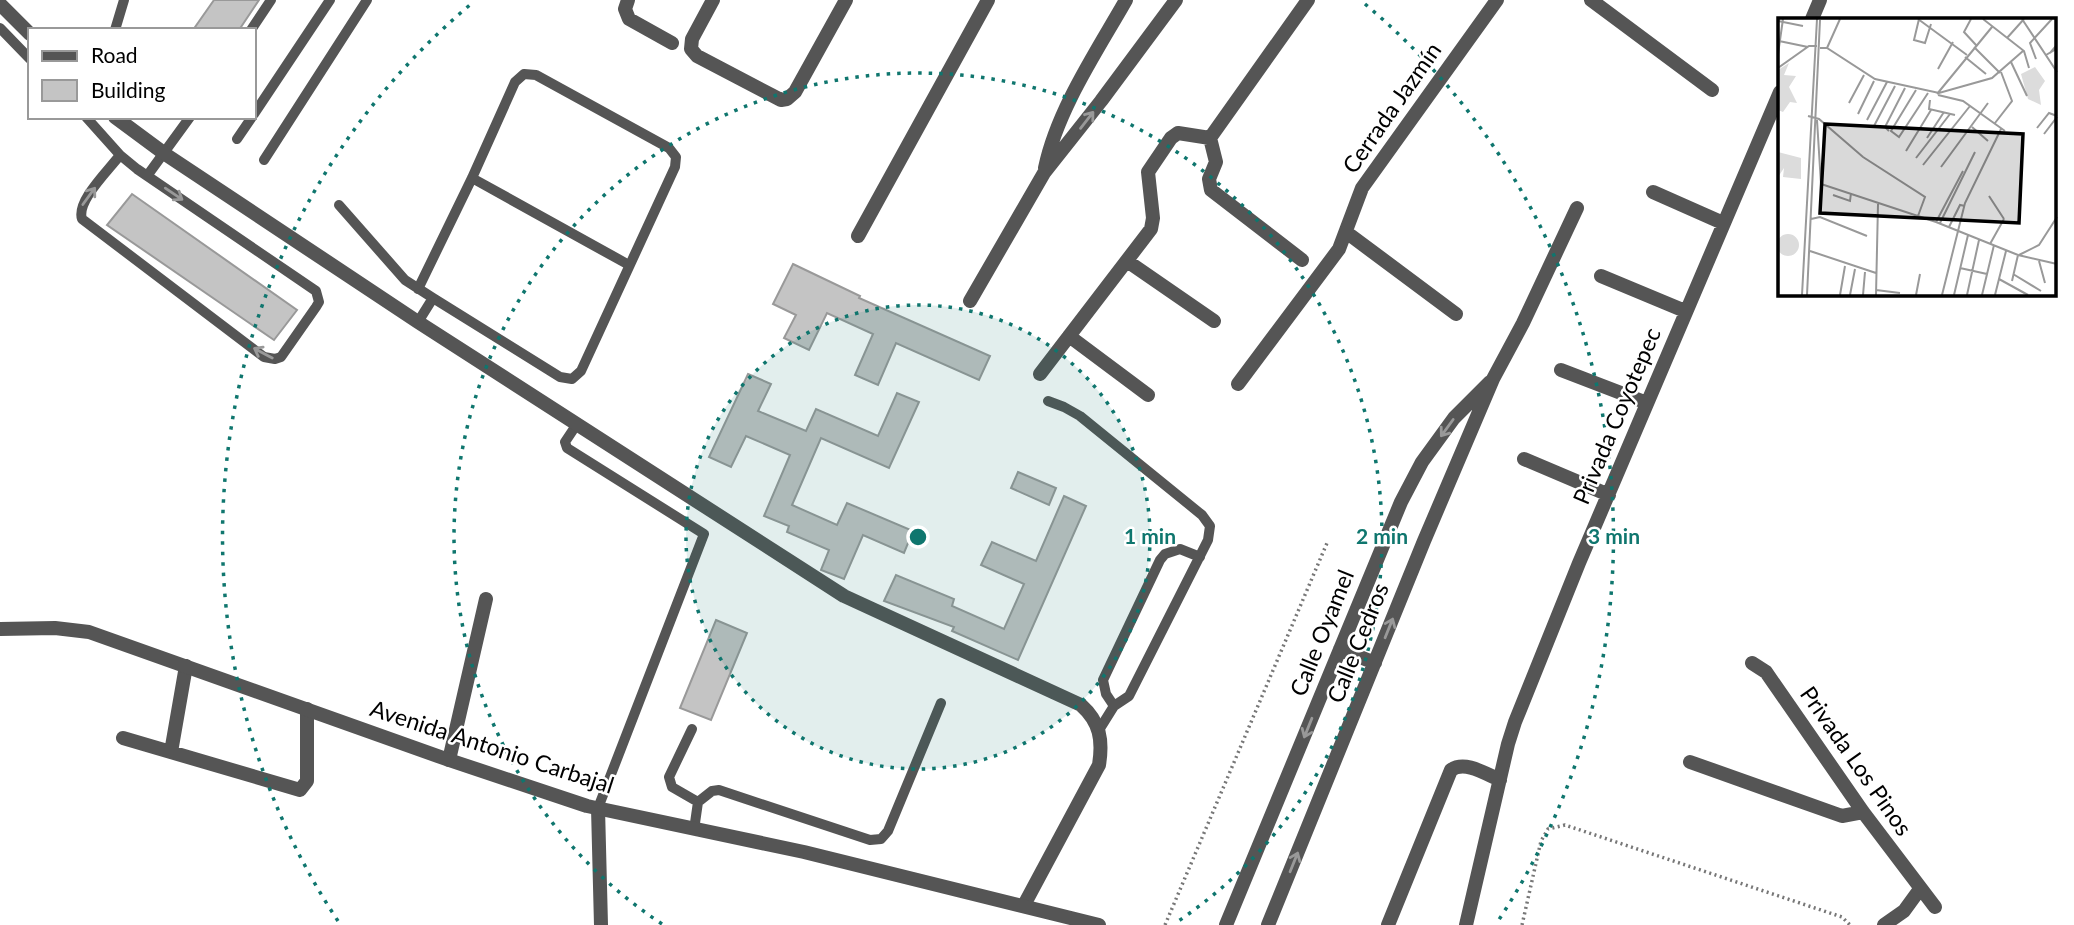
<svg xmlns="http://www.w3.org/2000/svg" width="2074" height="925" font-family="Lato,sans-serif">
	<rect width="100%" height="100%" fill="#fff"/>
	<!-- building -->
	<path fill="#c4c4c4" stroke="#999" stroke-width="2" d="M214 0H259L239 30H193Z
		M132 194 297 310 274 340 107 225Z
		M793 264 860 296 859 298 990 356 979 380 896 343 878 385 855 375 873 334 827 313 809 350 784 338 796 315 773 304Z
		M748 374 771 384 758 411 806 431 816 409 878 436 897 393 919 402 889 468 821 438 792 505 837 525 847 503 913 531 904 553 863 535 844 579 821 570 829 550 787 532 789 526 764 516 790 455 746 436 731 467 709 457Z
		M1018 472 1056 488 1049 505 1011 488Z
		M1064 496 1086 506 1018 660 952 631 954 627 884 601 896 575 954 599 952 606 1004 629 1024 584 981 565 992 542 1036 561Z
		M716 620 747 633 711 720 680 708Z"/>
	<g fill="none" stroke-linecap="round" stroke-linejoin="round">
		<!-- path -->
		<path stroke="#777" stroke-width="3.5" stroke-dasharray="2 3.5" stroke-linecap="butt" d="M1165 925 1327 543
			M1522 925 1541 841 1548 829 1565 825 1842 917 1850 925"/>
		<!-- service -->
		<path stroke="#555" stroke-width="10" d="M0 28 30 59
			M115 30 124 0
			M251 30 271 0
			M254 114 330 0
			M86 117 120 155 137 169 316 291 319 302 316 307 281 357 275 359 264 357 82 219C76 201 109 170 120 155
			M237 139 252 117
			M264 160 367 0
			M147 176 190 117
			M472 178 629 265
			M339 205 405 280 433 298 560 377 572 379 581 371 675 167 676 157 669 148 536 75 524 74 515 82 472 178 418 289
			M418 322 433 298
			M1048 401 1064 407 1080 416 1202 515 1210 526 1208 540 1129 696 1114 706 1099 730
			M577 424 565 442 567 448 704 534 598 808
			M1114 706 1106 694 1103 680 1160 560 1165 554 1180 549 1200 557
			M692 729 669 777 672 787 698 802
			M694 830 698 802 712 791 719 790 870 840 881 839 888 831 941 703"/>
		<!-- minor -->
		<path stroke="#555" stroke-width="14" d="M628 0 625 9 629 19 672 43
			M713 0 692 39 691 49 697 56 781 100 787 99 795 92 846 0
			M1591 0 1712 90
			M0 4 30 34
			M1812 19 1820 0
			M115 117 165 154 418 322 844 596 1081 705C1100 722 1103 740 1099 765L1024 905
			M1210 138 1216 162 1209 179 1211 190 1302 260
			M1210 138 1308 0
			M1045 168C1057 110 1097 51 1126 0
			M1653 192 1723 223
			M1346 232 1456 314
			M858 236 988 0
			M1127 261 1214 321
			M1601 276 1685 311
			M970 301 1044 173 1101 101 1176 0
			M1069 336 1148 395
			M1561 370 1647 403
			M1040 374 1151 229 1153 218 1148 172 1171 138 1178 133 1210 138
			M1238 384 1339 249 1362 188 1497 0
			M1524 459 1609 495
			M1340 649 1375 663
			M1752 663 1766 672 1863 812 1935 907
			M123 738 300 790 307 781V709
			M171 752 186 666
			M449 760 486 599
			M1690 762 1842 816 1863 812
			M598 808 601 925
			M1226 925 1401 502 1422 462 1454 418 1490 382
			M1268 925 1424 541 1493 379 1523 323 1577 208
			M1388 925 1451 770C1465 760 1486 774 1500 780
			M1466 925 1508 744 1515 722 1579 563 1780 92
			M1884 925 1904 911 1920 889"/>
		<!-- tertiary -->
		<path stroke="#555" stroke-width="14" d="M0 629 55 628 89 632 449 760 587 806 804 852 1099 925"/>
	</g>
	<!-- one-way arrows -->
	<defs><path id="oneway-shaft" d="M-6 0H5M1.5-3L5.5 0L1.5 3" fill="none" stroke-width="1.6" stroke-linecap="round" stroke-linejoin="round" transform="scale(1.75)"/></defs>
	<g stroke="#999">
		<use href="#oneway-shaft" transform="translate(1087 120) rotate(-52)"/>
		<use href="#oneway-shaft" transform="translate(174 194) rotate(34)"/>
		<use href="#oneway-shaft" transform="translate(89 196) rotate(-54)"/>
		<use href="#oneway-shaft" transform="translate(263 353) rotate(-152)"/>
		<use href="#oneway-shaft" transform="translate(1447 428) rotate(126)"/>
		<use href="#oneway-shaft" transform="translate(1389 628) rotate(-68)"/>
		<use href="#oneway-shaft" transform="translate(1308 728) rotate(112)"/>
		<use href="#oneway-shaft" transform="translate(1294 862) rotate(-68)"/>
	</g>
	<!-- distance rings -->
	<circle cx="918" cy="537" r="232" fill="#0f766e" fill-opacity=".12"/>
	<g fill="none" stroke="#0f766e" stroke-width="3.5" stroke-dasharray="3.5 7">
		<circle cx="918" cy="537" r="232"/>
		<path d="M662 924A464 464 0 1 1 1174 924"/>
		<path d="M338 921A696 696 0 0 1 471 4M1365 4A696 696 0 0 1 1498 921"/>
	</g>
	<g text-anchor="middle" stroke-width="5" stroke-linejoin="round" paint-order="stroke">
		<!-- street labels -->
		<g font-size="23" fill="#000" stroke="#fff">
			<text transform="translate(1392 108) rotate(-55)" y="8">Cerrada Jazmín</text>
			<text transform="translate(1617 416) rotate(-67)" y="8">Privada Coyotepec</text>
			<text transform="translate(1322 633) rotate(-68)" y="8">Calle Oyamel</text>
			<text transform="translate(1358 643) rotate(-68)" y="8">Calle Cedros</text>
			<text transform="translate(492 747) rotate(18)" y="8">Avenida Antonio Carbajal</text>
			<text transform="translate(1856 761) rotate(55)" y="8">Privada Los Pinos</text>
		</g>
	</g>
	<!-- overview -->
	<g transform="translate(1778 18)">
		<rect width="278" height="278" fill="#fff"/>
		<path d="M11 45 6 57 18 58 11 69 19 85 12 84 5 94 0 92V52ZM257 49 267 63 261 72 263 87 250 81 243 56ZM0 134 23 140V161L5 159 6 150 0 159ZM-1 227a11 11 0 1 1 22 0a11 11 0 1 1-22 0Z" fill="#dcdcdc"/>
		<path fill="none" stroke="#999" stroke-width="2" d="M140 1 189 37M141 1 136 22 147 25 153 6M193 1 186 14 198 27M205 1 246 33 251 50M244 1 279 54M0 3 25 8M229 20 246 1M1 23 30 29M196 29 222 55M42 30H49L97 61 161 75 214 60 245 33M49 30 62 1M0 36 5 1M268 37 278 31 277 29 272 35M187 39 208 56M258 41 252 25 274 1M233 44 249 78M0 50 31 28H39M160 51 175 24M138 72 113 113 121 119 150 75M159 76 214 9M160 77 185 83 227 113M152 82 151 91 177 97M71 85 86 57M80 96 96 63M30 98 41 101 85 139 147 179 140 198M39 102 43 166 158 204 240 237 279 246M89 102 109 64M217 105 234 83 223 54M96 108 117 68M194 109 210 123M259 110 271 95 279 98M111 113 107 109 127 70M266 116 279 99M149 120 166 94M128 133 153 92M138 140 172 96M145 147 192 88M163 149 210 85M55 177 72 183 73 175M211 178 226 201M33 201 42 199 89 218M158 204 185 153M162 205 197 134M171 209 182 187 187 188M212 226 226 201M32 233 98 255M241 237 261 227 279 199M261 243 267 265M182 250 209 256M235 256 263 273M221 261 250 277M234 263 240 237M98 272 122 275M24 277 39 1M29 277 42 2M62 277 67 248M72 277 77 251M85 277 87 254M98 277 100 186M138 277 142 256M164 277 187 185 223 111M176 277 190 217M189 277 201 222M204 277 216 227M217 277 228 233"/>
		<path fill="#000" fill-opacity="0.15" stroke="#000" stroke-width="3.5" d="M47 106 245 116 241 205 42 195Z"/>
		<rect width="278" height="278" fill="none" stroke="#000" stroke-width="3.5"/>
	</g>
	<circle cx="918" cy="537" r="10" fill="#0f766e" stroke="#fff" stroke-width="3.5"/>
	<g font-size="21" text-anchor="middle" font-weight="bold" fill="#0f766e" stroke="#fff" stroke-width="5" stroke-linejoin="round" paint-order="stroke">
		<text x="1150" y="544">1 min</text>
		<text x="1382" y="544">2 min</text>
		<text x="1614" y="544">3 min</text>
	</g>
	<!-- legend -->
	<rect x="28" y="28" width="228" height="91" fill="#ffffff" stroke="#999999" stroke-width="2"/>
	<rect x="42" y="51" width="35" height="10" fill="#555555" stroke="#999999" stroke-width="2"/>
	<text x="91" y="63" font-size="21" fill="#000000">Road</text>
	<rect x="42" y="80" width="35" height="21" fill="#c4c4c4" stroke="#999999" stroke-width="2"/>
	<text x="91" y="98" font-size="21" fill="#000000">Building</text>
</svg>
